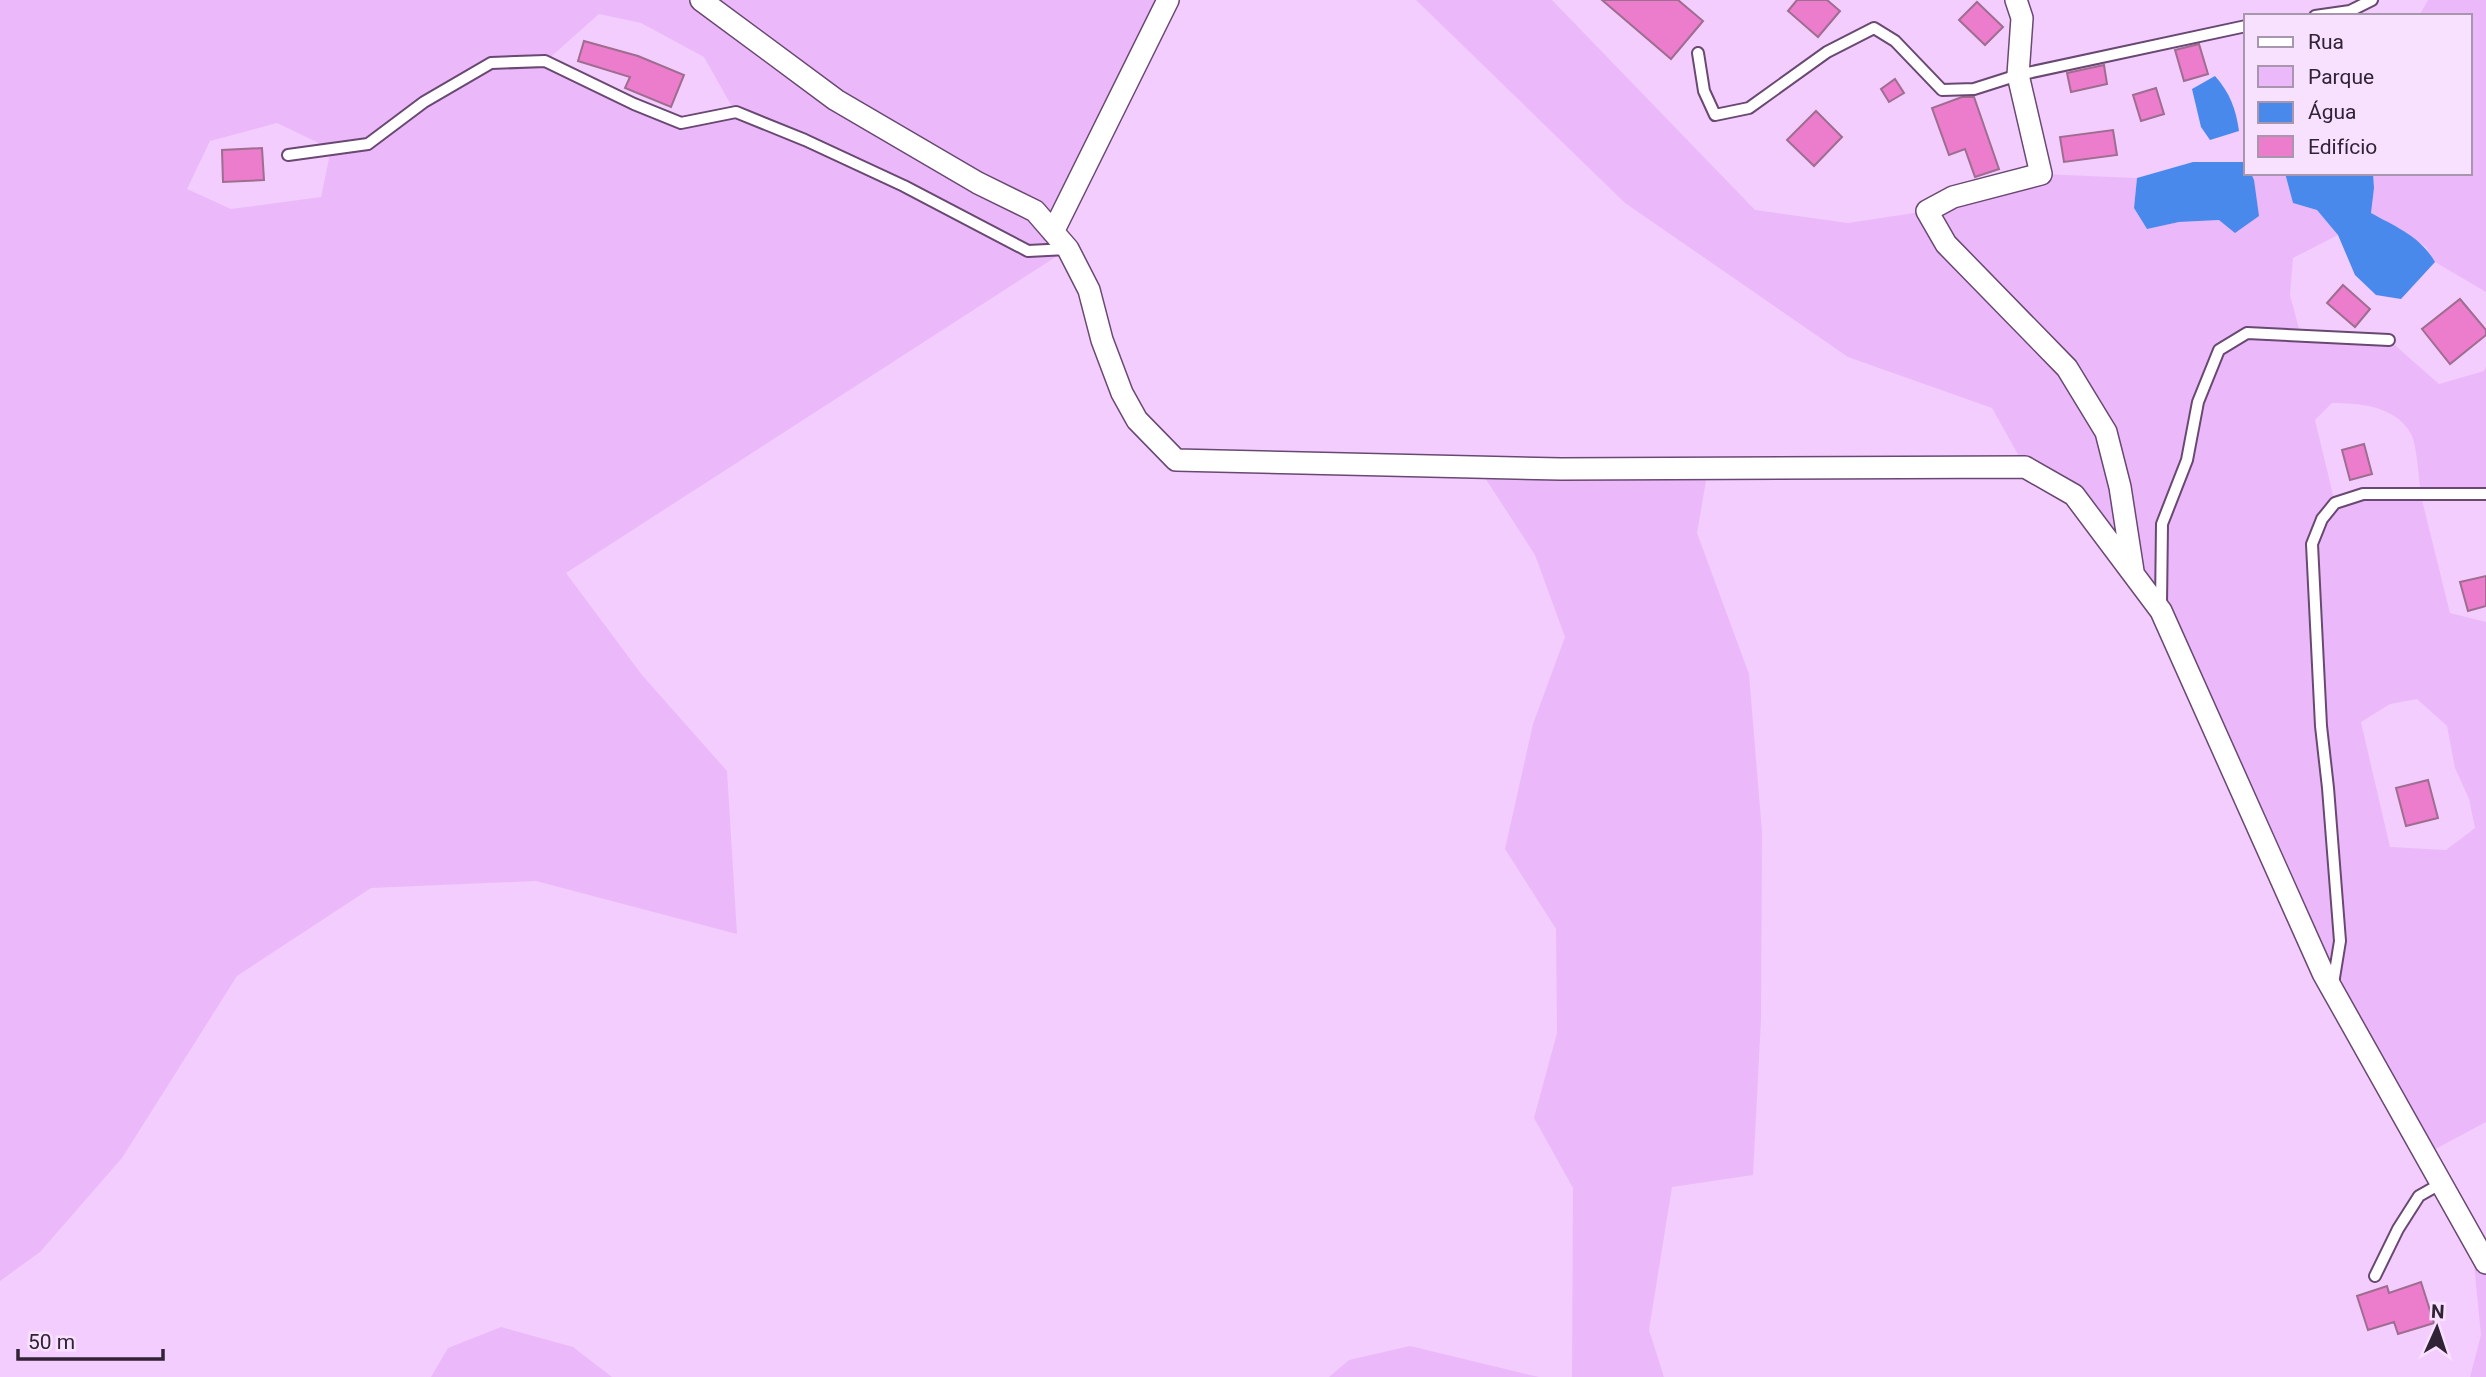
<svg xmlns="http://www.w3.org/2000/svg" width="2486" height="1377" font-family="Roboto,sans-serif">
	<rect width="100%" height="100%" fill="#f3cdfe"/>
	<!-- green -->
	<path fill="#ebb9f9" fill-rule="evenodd" d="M0 0H1168L1053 232 1068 249 566 573 642 675 727 771 737 934 536 881 371 888 237 976 122 1158 40 1252 0 1281ZM599 14 641 23 704 57 735 112 681 123 546 61ZM277 123 331 149 321 197 231 209 187 189 210 141Z
		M1416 0H1552L1755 210 1848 223 1927 211 2041 174 2137 178 2134 208 2147 229 2179 222 2219 220 2254 180 2251 173H2285L2293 203 2317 210 2338 235 2293 258 2290 295 2301 336 2389 340 2439 384 2484 371 2486 367V494L2421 496 2450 613 2486 622V1122L2426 1154 2337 997 2161 611 2074 495 2025 467 1992 408 1848 357 1625 203ZM2332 403C2360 403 2396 406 2411 434 2417 445 2419 481 2421 495L2363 494 2335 503 2315 420ZM2417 699 2447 726 2455 768 2469 799 2475 828 2446 850 2390 847 2361 722 2390 704Z
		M2428 0H2486V292L2435 262 2426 247 2371 213 2374 188 2373 173H2470V16H2419Z
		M1478 467 1708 469 1697 533 1749 674 1762 832 1761 1019 1753 1175 1672 1187 1649 1330 1664 1377H1572L1573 1188 1534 1118 1557 1033 1556 929 1505 849 1533 724 1565 637 1535 555Z
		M2471 1234 2486 1263V1377H2470L2481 1335Z
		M501 1327 573 1347 612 1377H431L448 1348Z
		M1410 1346 1539 1377H1329L1349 1360Z"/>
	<!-- water -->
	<path fill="#4989ec" d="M2215 76C2230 93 2236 109 2239 131L2210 140 2201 127 2192 89Z
		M2193 162H2246V173H2251L2254 180 2259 216 2235 233 2219 220 2179 222 2147 229 2134 208 2137 178Z
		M2285 173H2373L2374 188 2371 213C2396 227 2420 236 2435 262L2401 299 2376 295 2355 275 2338 235 2317 210 2293 203Z"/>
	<!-- building -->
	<path fill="#eb7dcc" stroke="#9e6d8f" stroke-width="2" d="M1602 0H1678L1703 21 1671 59Z
		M1797 0H1827L1840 11 1818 37 1788 11Z
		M1977 2 2003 27 1985 45 1959 20Z
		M584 41 638 56 684 75 671 107 625 88 630 77 578 61Z
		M2199 44 2208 74 2184 81 2175 50Z
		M2104 65 2107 84 2071 92 2067 73Z
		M1895 79 1904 93 1889 102 1881 89Z
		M2156 88 2164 114 2141 121 2133 95Z
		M1962 97H1974L1999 169 1975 177 1965 149 1949 155 1932 108Z
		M1816 111 1842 137 1814 166 1787 140Z
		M2113 130 2117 155 2064 162 2060 137Z
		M262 148 264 180 223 182 222 150Z
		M2343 285 2370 309 2355 327 2327 303Z
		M2460 299 2486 330V335L2450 364 2422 329Z
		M2364 444 2372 474 2350 480 2342 450Z
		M2486 576V606L2468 611 2460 582Z
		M2428 780 2438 818 2406 826 2396 788Z
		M2421 1282 2434 1323 2398 1334 2394 1322 2368 1330 2357 1296 2387 1286 2389 1293Z"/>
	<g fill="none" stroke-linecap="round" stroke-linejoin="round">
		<!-- service casing -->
		<g stroke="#694872" stroke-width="14">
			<path id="service" d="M2315 16 2350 11 2372 0
				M1698 53 1704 91 1715 115 1749 108 1827 52 1874 28 1895 41 1942 90 1974 89 2018 75 2246 26
				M288 155 368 144 424 102 491 63 545 61 634 104 681 123 736 112 805 140 904 186 1028 251 1067 249
				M2161 605 2162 524 2187 460 2198 402 2219 350 2247 333 2389 340
				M2333 984 2340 941 2328 788 2321 726 2312 544 2322 519 2335 503 2363 494H2486
				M2375 1276 2398 1229 2419 1196 2442 1183"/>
		</g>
		<!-- minor casing -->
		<g stroke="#694872" stroke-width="24">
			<path id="minor" d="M701 0 836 100 978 183 1035 211 1068 249 1089 290 1102 340 1122 393 1137 420 1176 460 1561 469 2025 467 2074 495 2161 611 2323 973 2486 1263
				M2016 0 2022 18 2018 75 2041 174 1953 197 1927 211 1946 244 2067 368 2106 432 2120 487 2133 571
				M1053 232 1168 0"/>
		</g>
		<!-- service -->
		<use href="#service" stroke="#fff" stroke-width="10"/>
		<!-- minor -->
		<use href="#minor" stroke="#fff" stroke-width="21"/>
	</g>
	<!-- legend -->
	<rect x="2244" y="14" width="228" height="161" fill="#f8e1fe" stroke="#a895ae" stroke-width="2"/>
	<rect x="2258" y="37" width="35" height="10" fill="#ffffff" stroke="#a895ae" stroke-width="2"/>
	<text x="2308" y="49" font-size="21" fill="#312235">Rua</text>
	<rect x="2258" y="66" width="35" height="21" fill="#ebb9f9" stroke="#a895ae" stroke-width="2"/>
	<text x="2308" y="84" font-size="21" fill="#312235">Parque</text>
	<rect x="2258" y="102" width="35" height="21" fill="#4989ec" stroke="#a895ae" stroke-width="2"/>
	<text x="2308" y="119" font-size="21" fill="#312235">Água</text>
	<rect x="2258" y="136" width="35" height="21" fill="#eb7dcc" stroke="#a895ae" stroke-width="2"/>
	<text x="2308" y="154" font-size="21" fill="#312235">Edifício</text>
	<!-- north arrow -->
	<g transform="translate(2437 1328) rotate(3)" stroke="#f8e1fe" stroke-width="5" paint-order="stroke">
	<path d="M0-5L12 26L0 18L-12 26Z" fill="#312235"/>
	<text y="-10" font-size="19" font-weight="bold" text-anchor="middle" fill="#312235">N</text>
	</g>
	<!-- scale -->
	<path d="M18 1349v10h145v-10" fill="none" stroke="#312235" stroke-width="3.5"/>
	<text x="28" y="1349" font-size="21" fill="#312235" stroke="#f8e1fe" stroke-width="5" paint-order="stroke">50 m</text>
</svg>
